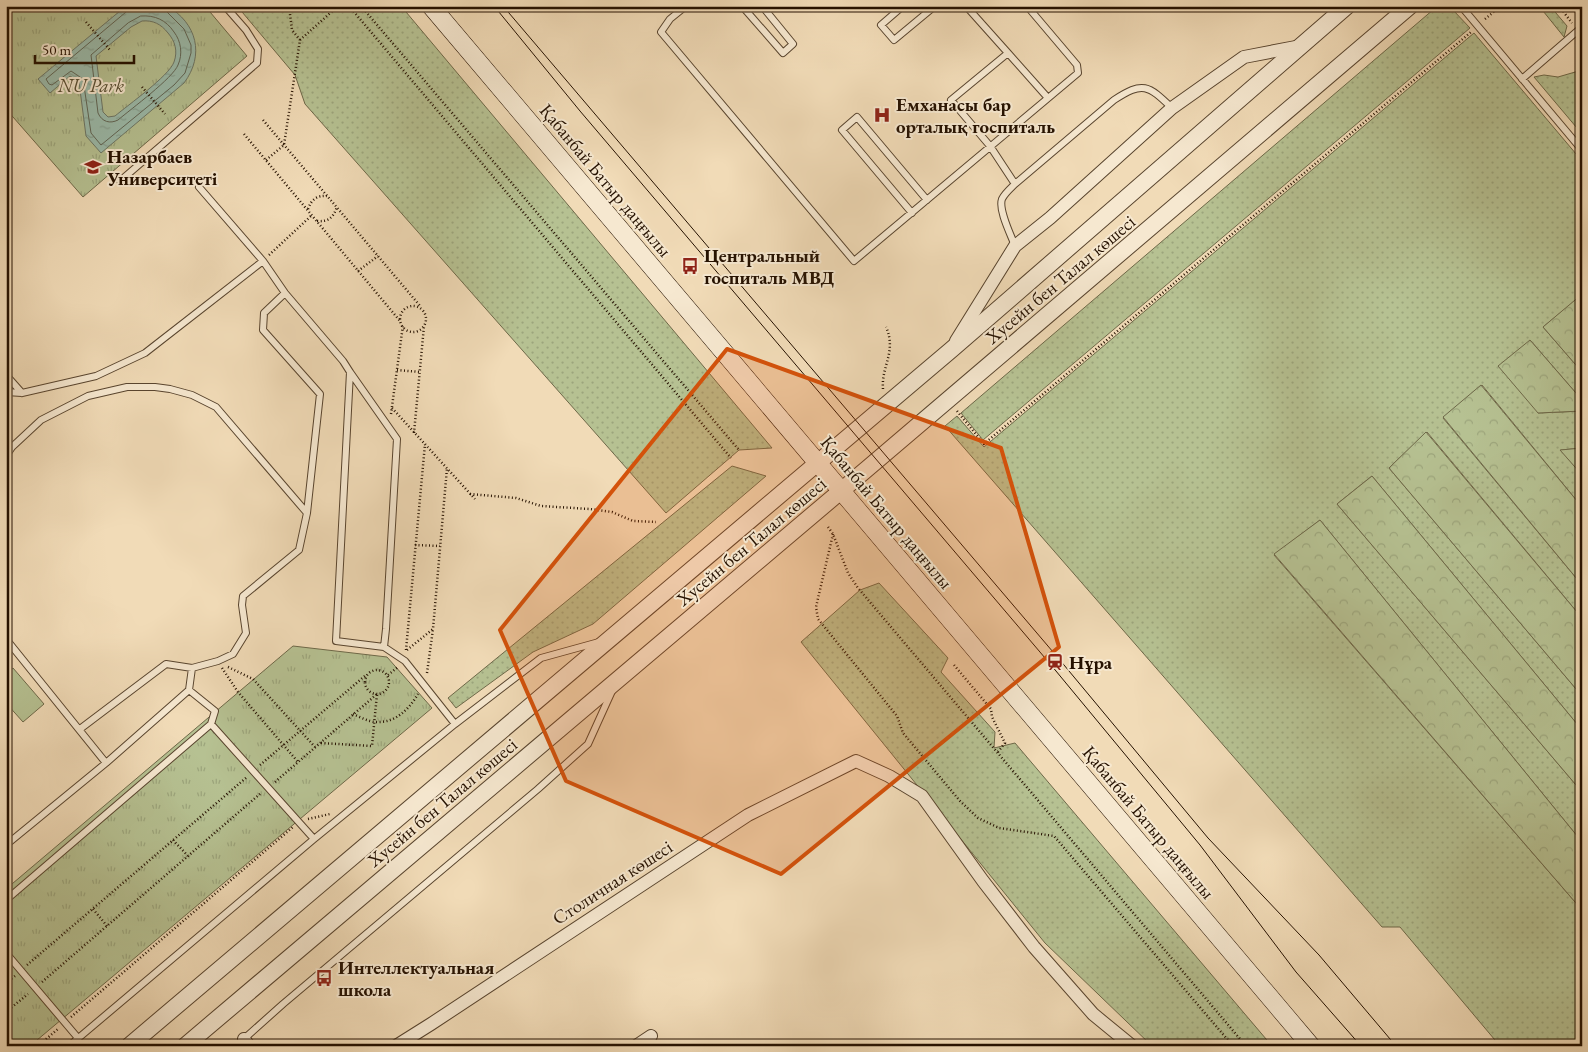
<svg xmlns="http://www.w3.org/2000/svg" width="1588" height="1052" font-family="'EB Garamond',serif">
	<defs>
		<pattern id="grass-dots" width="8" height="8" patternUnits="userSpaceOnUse" patternTransform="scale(1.25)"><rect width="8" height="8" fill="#b6c192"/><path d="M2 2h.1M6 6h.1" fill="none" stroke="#9ca57c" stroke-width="1.8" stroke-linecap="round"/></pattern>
		<pattern id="forest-crowns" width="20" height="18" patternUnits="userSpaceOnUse" patternTransform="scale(1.25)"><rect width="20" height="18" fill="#b6c192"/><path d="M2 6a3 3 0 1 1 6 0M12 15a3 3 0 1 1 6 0" fill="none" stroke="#9ca57c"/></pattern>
		<pattern id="park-tufts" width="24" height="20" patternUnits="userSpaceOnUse" patternTransform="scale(1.25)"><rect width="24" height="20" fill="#b6c192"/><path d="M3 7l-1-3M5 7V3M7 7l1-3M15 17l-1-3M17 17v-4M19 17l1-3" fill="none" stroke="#9ca57c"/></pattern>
		<pattern id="water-ripples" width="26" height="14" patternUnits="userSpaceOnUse" patternTransform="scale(1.25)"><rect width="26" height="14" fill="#9bbbab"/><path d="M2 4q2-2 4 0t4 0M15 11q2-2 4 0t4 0" fill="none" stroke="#85a091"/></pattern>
	</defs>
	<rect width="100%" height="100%" fill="#f1dbb7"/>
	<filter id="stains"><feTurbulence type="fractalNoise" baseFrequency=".004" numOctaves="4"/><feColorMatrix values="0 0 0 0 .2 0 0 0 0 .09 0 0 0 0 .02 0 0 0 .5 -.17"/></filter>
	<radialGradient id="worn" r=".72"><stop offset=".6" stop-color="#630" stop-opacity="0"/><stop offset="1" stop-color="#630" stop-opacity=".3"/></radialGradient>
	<!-- grass -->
	<path fill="url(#grass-dots)" stroke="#6e6949" d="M237 6H401L772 448 739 450 666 513 305 104 295 75Z
		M1539 6H1550L1567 26 1564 37Z
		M1441 7 1453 10 1470 28 983 440 961 413 1434 9Z
		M1474 33 1582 161V295L1543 327 1582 372V400L1530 340 1538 413 1582 411V448L1561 450 1582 475V507L1482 385 1443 418 1582 585V618L1427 432 1389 468 1582 696V730L1372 476 1337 504 1582 792V842L1320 520 1274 555 1582 910V1046H1500L1400 927H1382L945 426 957 416 984 447Z
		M1582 70V134L1534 77 1544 75 1558 77Z
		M732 466 766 476 593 624 533 652 456 708 448 698Z
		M879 583 948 658 941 672 995 732 994 748 1015 743 1272 1046H1152L1045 943 801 642 860 590Z"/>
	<!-- forest -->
	<path fill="url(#forest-crowns)" stroke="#6e6949" d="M1581 295H1582V372L1543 327Z
		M1530 340 1582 400V411L1538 413 1498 366Z
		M1481 385 1582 507V585L1443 417Z
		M1426 432 1582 618V696L1389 468Z
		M1582 448V475L1560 450Z
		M1372 476 1582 730V792L1337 504Z
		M1320 520 1582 842V910L1274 554Z"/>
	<!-- park -->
	<path fill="url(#park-tufts)" stroke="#6e6949" d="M6 6H205L247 56 83 197 6 109Z
		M293 646 387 657 432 708 30 1046H6V889Z"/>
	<!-- pitch -->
	<path fill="#b6c192" stroke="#6e6949" d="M13 668 44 704 23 722 6 703V674Z"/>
	<!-- water -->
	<path fill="url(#water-ripples)" stroke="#6c7767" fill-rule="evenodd" d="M126 6H167C197 23 205 55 184 83L101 153 86 136 79 82 70 76 50 93 38 79ZM142 21C153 20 161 24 168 33 175 41 178 51 174 62 169 76 128 105 115 116L108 117 103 112 96 56 131 27Z"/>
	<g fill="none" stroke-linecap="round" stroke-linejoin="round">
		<!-- shore -->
		<path stroke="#606656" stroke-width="1" d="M128 6 126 12 46 79 49 84 52 85 71 71 83 79 91 133 101 145 174 85 185 73 191 53V45L184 29 167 12 166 6
			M141 16C155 15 166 20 174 32 181 41 183 54 178 65 173 78 131 109 118 120 110 124 102 122 98 113L91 55 128 23Z"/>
		<!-- service casing -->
		<g stroke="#58442e" stroke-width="8">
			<path id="service" d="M686 6 670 19 661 32 854 261 1078 73 1077 65 1027 6
				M742 6 783 53 793 44 762 6
				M903 6 881 25 894 40 935 6
				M966 6 1008 53
				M1461 6 1582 150
				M1522 79 1582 27
				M120 181 257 63 258 49 246 30 225 6
				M1015 184 990 146 951 100 1008 53 1048 98
				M199 187 263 261 285 293 343 361 350 372
				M912 213 842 130 857 117 927 200
				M1015 246C1011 235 998 210 1002 199 1005 193 1011 188 1015 184L1114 100C1143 81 1148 85 1172 108
				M285 293 264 313 263 330 320 394 307 513
				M6 375 22 393
				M6 392 22 393 96 376 145 353 263 261
				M6 456 12 447 41 420 88 396 127 387H155L170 389 192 395 216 407 307 513 299 550 243 596 242 605 246 633 233 654 218 661 192 668 189 690
				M6 639 106 763
				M384 647 336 641 350 372 397 439 386 629 384 647 405 661 455 724
				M211 724 314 839
				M80 729 166 664 192 668
				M6 845 106 763 189 690 215 711 211 724 6 900
				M6 953 78 1038
				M69 1046 314 839 455 724 541 658 599 642
				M236 1046 283 1004 538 789 588 744 612 691"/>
		</g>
		<!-- minor casing -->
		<g stroke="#58442e" stroke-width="14">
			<path id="minor" d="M956 341 1015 246 1050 218 1172 108 1244 57 1301 46
				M244 1039 249 1046
				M396 1046 431 1024 748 815 856 761 889 776 922 796 983 881 1034 947 1093 1014 1132 1046
				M636 1046 651 1036"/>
		</g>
		<!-- tertiary casing -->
		<g stroke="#58442e" stroke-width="18">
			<path id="tertiary" d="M129 1046 951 350 1347 6
				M185 1046 868 468 1410 6"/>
		</g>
		<!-- secondary casing -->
		<g stroke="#251100" stroke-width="19">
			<path id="secondary" d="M431 6 1311 1046"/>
		</g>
		<!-- path -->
		<path stroke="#251100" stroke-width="2.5" stroke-dasharray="1 2.5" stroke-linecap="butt" d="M349 6 731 458
			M361 6 739 450
			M1559 6 1572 23
			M1485 19 1501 6
			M86 22 110 50
			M300 40 338 6
			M142 87 165 114
			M263 120 421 307
			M244 134 400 321
			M266 160 284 145 300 40 292 30 289 6
			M308 209C311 200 317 195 327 196
			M317 221C328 222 333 218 337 207
			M269 255 312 215
			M358 271 378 256
			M400 319a13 13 0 1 1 26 0a13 13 0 1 1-26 0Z
			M397 370 420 372
			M883 389C881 366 897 352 886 327
			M392 408 475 499
			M957 411 984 444 1471 32
			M391 414 403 325
			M414 433 424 326
			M470 494 516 498 541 506 590 509 612 512 633 521 656 522
			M828 527 833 534 848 573 858 588 1246 1046
			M833 534 816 607 818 619 897 716 903 733 960 801 978 818 999 828 1054 836 1233 1046
			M415 545 440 546
			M406 650 425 444
			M407 650 433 629 447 468
			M954 665 991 709 992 717 1005 743 997 753
			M228 667 253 679 315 747
			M222 668 238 692 298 762
			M365 682a12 12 0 1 1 24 0a12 12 0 1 1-24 0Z
			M427 673 433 629
			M388 675 398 667
			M353 714C360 717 369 722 376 722 396 723 409 709 418 694
			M321 743 372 746 377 694
			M260 765 366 675
			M275 782 377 694
			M308 819 330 814
			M173 840 188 856
			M93 909 107 926
			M27 965 247 777
			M42 982 261 793
			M6 983 15 976
			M6 1012 28 994
			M71 1017 293 827
			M38 1046 58 1029"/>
		<!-- service -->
		<use href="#service" stroke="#f6e8d0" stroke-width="6"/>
		<!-- minor -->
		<use href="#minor" stroke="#f6e8d0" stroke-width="12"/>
		<!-- tertiary -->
		<use href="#tertiary" stroke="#f6e8d0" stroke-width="16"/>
		<!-- secondary -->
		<use href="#secondary" stroke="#f6e8d0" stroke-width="18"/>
		<!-- tram -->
		<path stroke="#251100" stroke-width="1" d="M494 6 580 111 1051 665 1200 845 1296 972 1361 1046
			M503 6 1059 659 1208 838 1319 955 1396 1046"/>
	</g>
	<!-- marked area -->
	<path fill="#d4520b" fill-opacity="0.2" stroke="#d4520b" stroke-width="4" stroke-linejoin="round" d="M727 349 1001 448 1059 647 781 874 566 781 500 630Z"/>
	<!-- icons -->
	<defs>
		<g id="hospital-bare" transform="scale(1.35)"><path d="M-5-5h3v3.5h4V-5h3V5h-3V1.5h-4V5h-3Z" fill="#8f2418" stroke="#f6e8d0" stroke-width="2.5" paint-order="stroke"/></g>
		<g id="university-bare" transform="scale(1.35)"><path d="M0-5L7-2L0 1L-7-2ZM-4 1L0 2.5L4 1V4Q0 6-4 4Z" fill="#8f2418" stroke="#f6e8d0" stroke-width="2.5" paint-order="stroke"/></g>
		<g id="bus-bare" transform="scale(1.35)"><path d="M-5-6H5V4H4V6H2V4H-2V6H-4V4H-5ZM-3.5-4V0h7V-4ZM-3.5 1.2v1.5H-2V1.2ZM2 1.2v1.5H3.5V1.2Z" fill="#8f2418" stroke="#f6e8d0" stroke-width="2.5" paint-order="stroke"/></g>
		<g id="station-bare" transform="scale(1.35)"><path d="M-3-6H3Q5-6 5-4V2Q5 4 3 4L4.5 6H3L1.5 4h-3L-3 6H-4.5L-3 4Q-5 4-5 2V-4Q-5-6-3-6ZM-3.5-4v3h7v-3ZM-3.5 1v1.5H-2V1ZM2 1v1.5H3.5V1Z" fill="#8f2418" stroke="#f6e8d0" stroke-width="2.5" paint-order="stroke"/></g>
	</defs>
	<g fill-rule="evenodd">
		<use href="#hospital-bare" x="882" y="115"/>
		<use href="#university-bare" x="93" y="167"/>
		<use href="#bus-bare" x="690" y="266"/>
		<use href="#station-bare" x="1055" y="662"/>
		<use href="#bus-bare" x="324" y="978"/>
	</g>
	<g text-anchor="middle" stroke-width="4" stroke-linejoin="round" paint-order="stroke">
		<!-- park labels -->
		<g font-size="19" font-style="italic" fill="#584f33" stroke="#f6e8d0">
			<text x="91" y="92">NU Park</text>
		</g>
		<!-- poi labels -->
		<g font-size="19" font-weight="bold" fill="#251100" stroke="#f6e8d0" text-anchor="start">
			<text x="896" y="111">Емханасы бар<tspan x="896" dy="22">орталық госпиталь</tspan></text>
			<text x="107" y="163">Назарбаев<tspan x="107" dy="22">Университеті</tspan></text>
			<text x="704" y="262">Центральный<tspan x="704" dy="22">госпиталь МВД</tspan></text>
			<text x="1069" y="669">Нұра</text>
			<text x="338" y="974">Интеллектуальная<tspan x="338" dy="22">школа</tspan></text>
		</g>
		<!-- street labels -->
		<g font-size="19" fill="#251100" stroke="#f6e8d0">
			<text transform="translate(606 180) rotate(50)" y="7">Қабанбай Батыр даңғылы</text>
			<text transform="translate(1060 279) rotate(-40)" y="7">Хусейн бен Талал көшесі</text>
			<text transform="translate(887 512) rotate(50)" y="7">Қабанбай Батыр даңғылы</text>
			<text transform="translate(751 541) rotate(-40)" y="7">Хусейн бен Талал көшесі</text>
			<text transform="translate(442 802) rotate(-40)" y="7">Хусейн бен Талал көшесі</text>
			<text transform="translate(1149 822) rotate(50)" y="7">Қабанбай Батыр даңғылы</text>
			<text transform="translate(612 882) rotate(-33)" y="7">Столичная көшесі</text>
		</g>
	</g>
	<!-- margin -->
	<rect width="1588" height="1052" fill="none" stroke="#f1dbb7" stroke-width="25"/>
	<rect x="8" y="8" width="1573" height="1037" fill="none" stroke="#251100" stroke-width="2.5"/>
	<rect x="12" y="12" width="1563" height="1027" fill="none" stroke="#251100"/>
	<!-- scale -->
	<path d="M35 55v8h99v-8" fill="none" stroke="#251100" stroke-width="2.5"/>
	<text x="42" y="55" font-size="15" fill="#251100" stroke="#f6e8d0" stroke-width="4" paint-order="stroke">50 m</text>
	<rect width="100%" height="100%" filter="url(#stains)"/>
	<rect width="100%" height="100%" fill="url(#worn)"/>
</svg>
